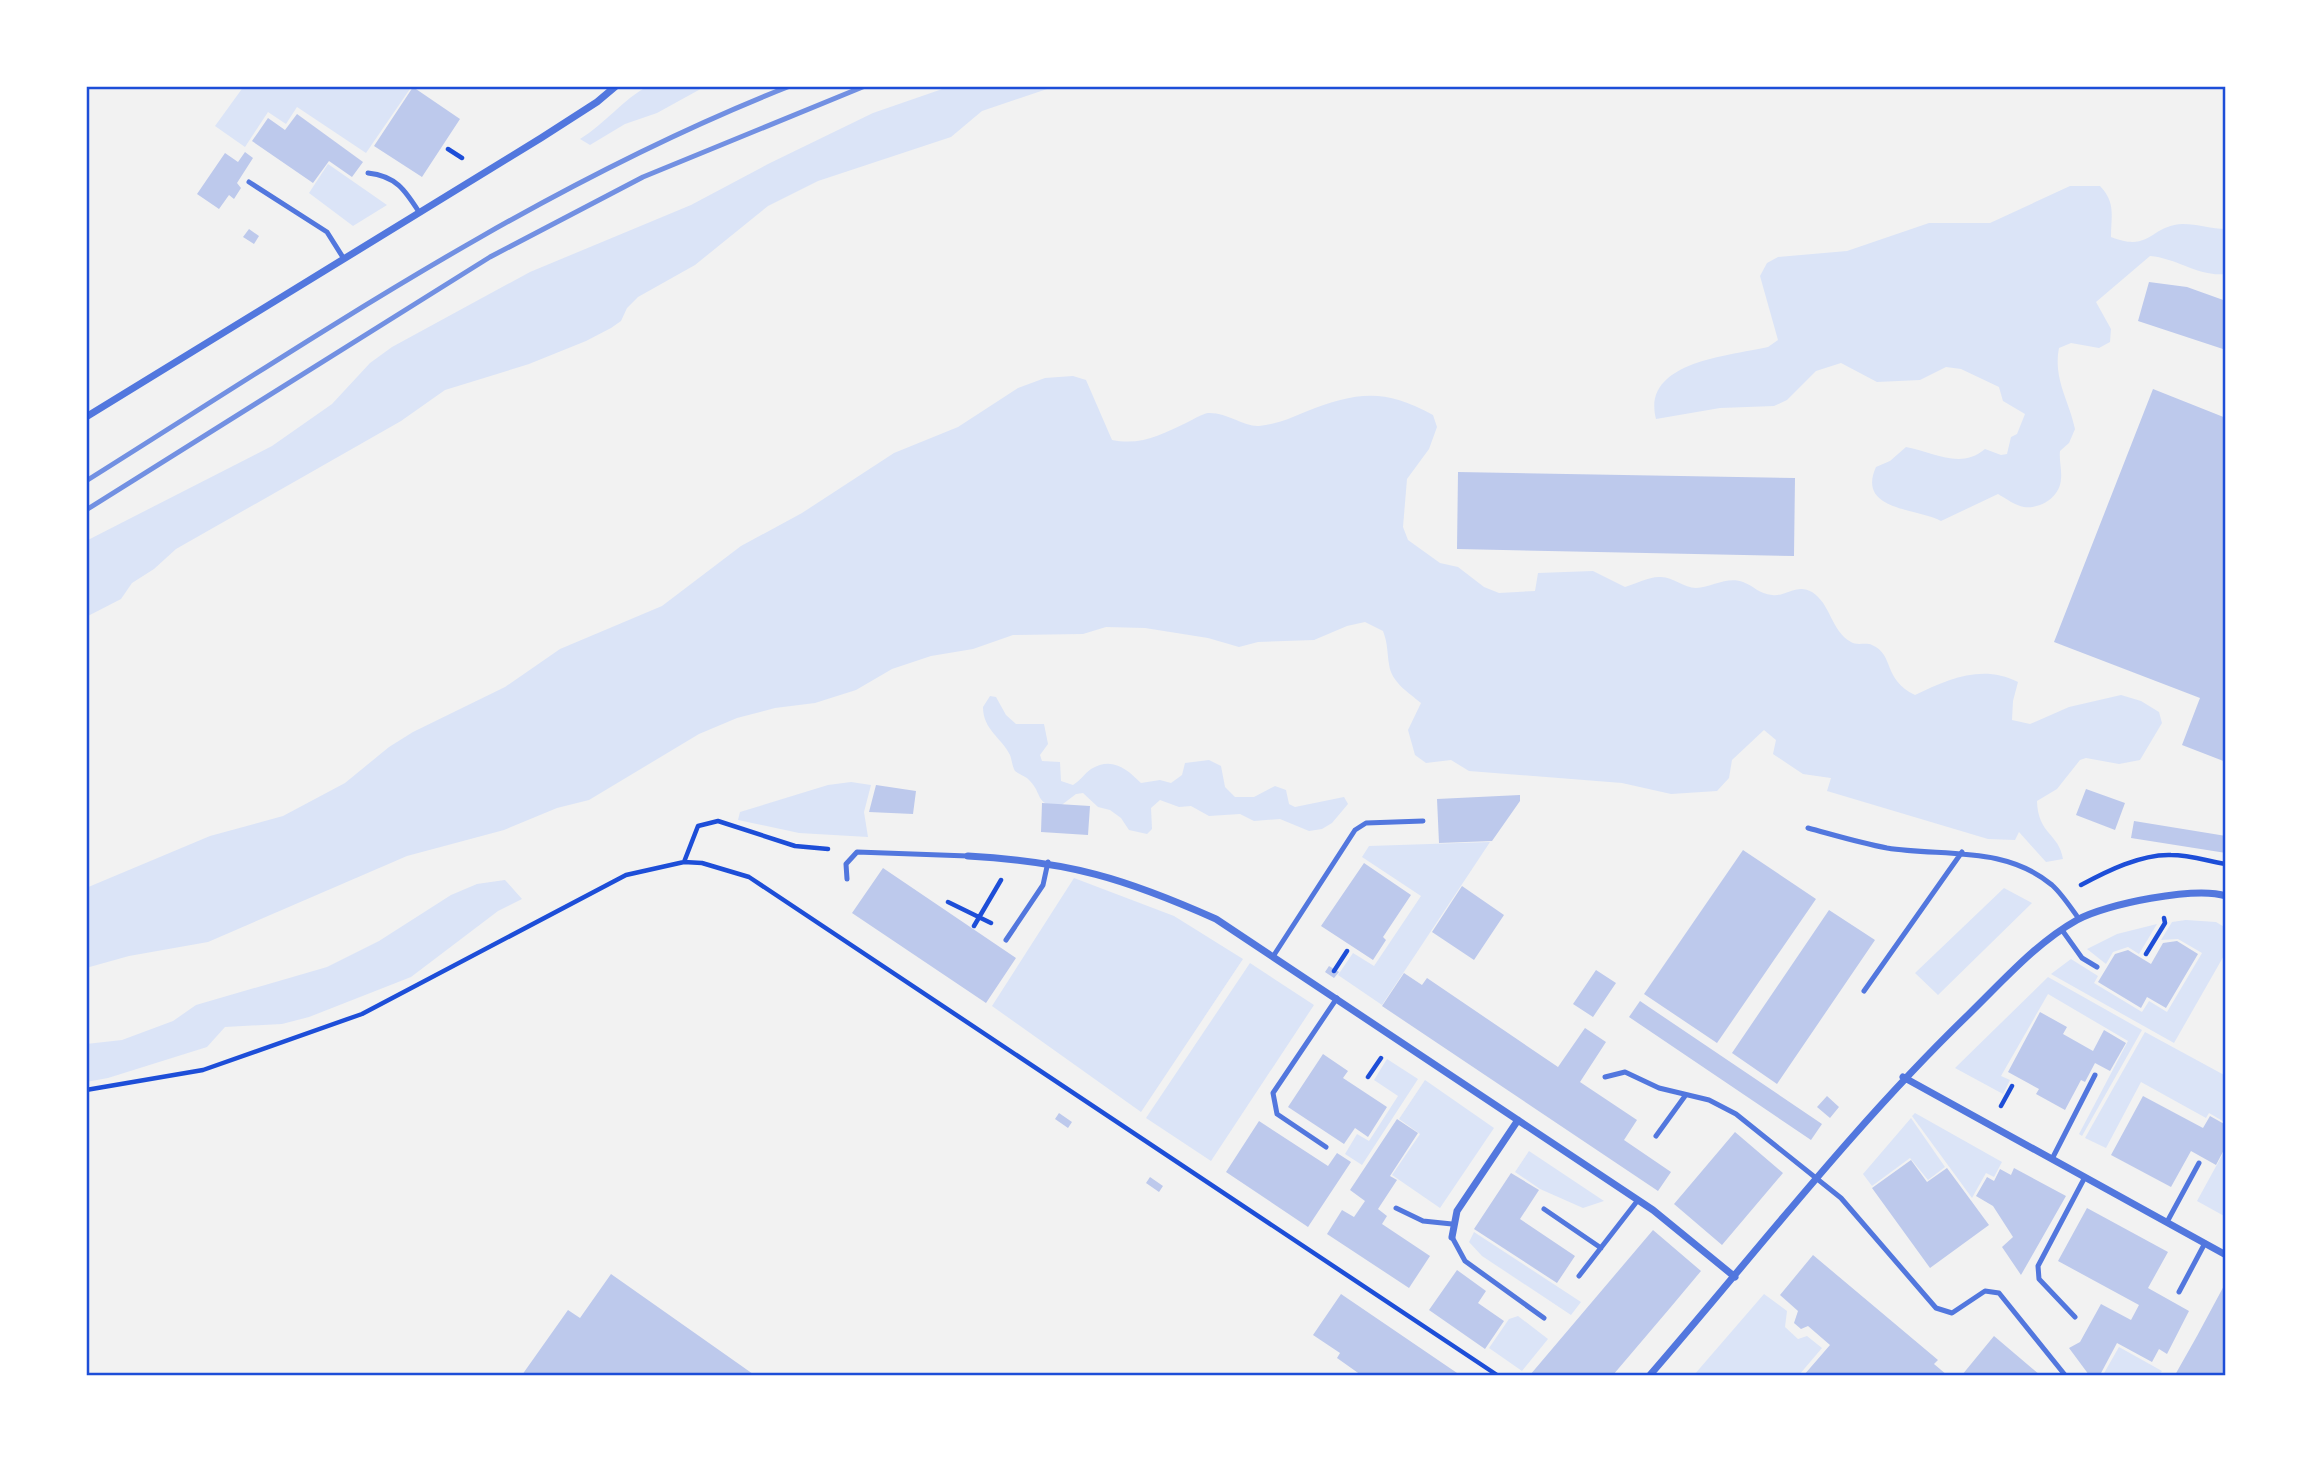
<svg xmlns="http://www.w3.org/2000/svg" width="2312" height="1461" font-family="Manrope,sans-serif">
	<rect width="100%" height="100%" fill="#f2f2f2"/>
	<!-- green -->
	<path fill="#dbe4f7" d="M244 86H412L366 153 297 107 286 124 268 112 245 147 215 126Z
		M648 86H706L657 113 625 124 590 145 580 139C605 124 622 100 648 86Z
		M951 86H1101L1079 89 1053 87 982 111 951 137 818 181 768 206 695 265 638 297 627 308 621 321 611 328 586 341 529 364 445 390 401 421 176 549 154 569 132 583 121 599 86 617V541L272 446 332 404 370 363 392 347 530 272 691 205 768 164 873 113Z
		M328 164 387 205 353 226 309 193Z
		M2070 186H2100C2116 203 2111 215 2111 237 2151 253 2150 225 2183 224 2197 224 2212 229 2226 229V274C2198 277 2177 258 2150 256L2096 302 2111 329 2110 342 2099 348 2071 343 2059 348C2053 379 2069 400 2075 429L2069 443 2060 451C2059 461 2062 470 2061 479 2060 497 2041 509 2024 507 2016 506 2005 498 1998 494L1941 521C1918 508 1856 511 1876 467L1890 461 1906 447C1934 452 1960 470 1985 449L2001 455 2007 454 2011 437 2017 434 2025 414 2003 401 1999 387 1961 369 1946 367 1920 380 1877 382 1841 363 1816 371 1787 400 1774 406 1720 408 1656 419C1641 361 1730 356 1768 347L1778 340 1760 276 1767 263 1778 257 1847 251 1929 223H1990Z
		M1073 376 1086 380 1112 440C1142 446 1162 434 1188 422 1194 419 1202 414 1208 413 1227 412 1244 427 1259 426 1277 424 1289 419 1305 412 1357 392 1383 388 1433 415L1437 427 1429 449 1407 479 1403 527 1408 540 1440 563 1458 567 1484 587 1499 593 1535 591 1538 573 1593 571 1625 587C1635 584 1650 576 1661 577 1673 577 1684 588 1696 588 1712 587 1728 576 1743 582 1754 586 1759 594 1772 595 1786 597 1797 583 1812 592 1831 604 1831 631 1851 642 1857 646 1866 642 1872 645 1895 655 1882 679 1915 695 1949 679 1982 664 2018 682L2013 701 2012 720 2030 724 2069 707 2121 695 2141 701 2159 712 2162 723 2140 760 2119 764 2086 758 2080 760 2057 789 2037 801C2038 835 2059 833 2063 859L2046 862 2019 832 2015 840 1988 839 1827 791 1831 778 1803 774 1773 754 1776 740 1764 730 1732 760 1729 778 1717 791 1671 794 1622 783 1469 771 1451 760 1426 763 1415 755 1408 730 1421 703C1408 692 1391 682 1389 664 1387 652 1388 644 1383 631L1365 622 1347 626 1314 640 1258 642 1239 647 1208 638 1145 628 1106 627 1083 634 1013 635 973 649 931 656 892 669 856 690 815 703 775 708 737 718 699 734 589 800 557 808 504 830 407 856 208 942 129 956 86 968V888L210 836 283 816 345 783 389 747 413 732 505 687 560 649 662 606 741 546 802 513 894 453 958 427 1018 388 1045 378Z
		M990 696 996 697 1006 715 1016 724H1044L1048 744 1040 755 1042 761 1060 762 1061 781 1073 785C1080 781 1084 774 1091 769 1112 756 1127 769 1141 783L1160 780 1171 783 1182 775 1185 763 1209 760 1221 766 1225 787 1235 797H1254L1275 786 1286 790 1289 804 1295 807 1344 797 1348 804 1332 823 1322 829 1309 831 1280 819 1254 821 1240 814 1209 816 1191 806 1179 807 1160 800 1151 808 1152 829 1147 834 1129 830 1121 818 1110 810 1098 807 1083 793 1076 794 1059 807C1035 804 1043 795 1030 781 1026 776 1020 775 1015 771 1012 766 1012 760 1010 755 1002 738 983 730 983 707Z
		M851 782 871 785 864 812 868 837 799 833 738 820 740 812 828 785Z
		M1490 842 1382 1005 1338 975 1353 953 1374 966 1421 896 1362 857 1369 846Z
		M1074 878 1174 916 1243 959 1141 1112 992 1006Z
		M505 880 522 899 498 911 411 977 309 1017 282 1024 225 1027 207 1047 108 1078 86 1082V1044L122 1040 173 1021 196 1005 327 967 379 941 451 895 477 884Z
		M2004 888 2032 903 1938 995 1915 973Z
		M2186 920 2216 922 2226 928V952L2174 1043 2051 974 2071 959 2098 976 2094 983 2142 1012 2149 1001 2167 1012 2202 953 2178 939 2161 940 2172 922Z
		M2157 924 2139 954 2128 947 2113 952 2106 964 2087 949 2117 934Z
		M1250 963 1314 1005 1211 1161 1146 1118Z
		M2048 977 2142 1030 2082 1136 2079 1134 2128 1041 2048 994 2001 1076 2010 1080 2003 1094 1955 1068Z
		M2145 1032 2226 1076V1123L2209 1113 2206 1118 2141 1082 2106 1148 2085 1138Z
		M1387 1059 1418 1079 1362 1165 1345 1154 1357 1134 1369 1141 1398 1096 1374 1080Z
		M1425 1080 1494 1128 1440 1208 1392 1175 1420 1134 1399 1119Z
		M1915 1113 2002 1162 1994 1177 1986 1173 1972 1198 1912 1116Z
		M1911 1118 1945 1167 1928 1180 1910 1158 1872 1186 1863 1174Z
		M2226 1148V1217L2197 1201Z
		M1529 1151 1604 1201 1583 1208 1540 1189 1515 1172Z
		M1474 1232 1581 1302 1571 1315 1482 1256 1469 1242Z
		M1764 1294 1787 1311 1785 1327 1798 1339 1807 1336 1822 1348 1799 1375H1694Z
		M1518 1316 1548 1339 1522 1371 1489 1348 1509 1319Z
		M2119 1347 2162 1371 2159 1375H2103Z"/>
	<!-- building -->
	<path fill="#bdc9ec" d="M413 87 460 119 422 177 374 146Z
		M297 114 363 162 352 177 329 161 313 183 252 141 268 118 285 130Z
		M245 152 253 158 237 183 241 188 234 199 229 195 219 209 197 194 225 153 238 162Z
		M249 229 259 236 254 244 243 237Z
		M2149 282 2187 287 2226 301V350L2138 321Z
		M2153 389 2226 418V762L2182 745 2200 698 2054 642Z
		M1458 472 1795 478 1794 556 1457 549Z
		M876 785 916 791 913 814 869 812Z
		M2086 789 2125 803 2115 830 2076 815Z
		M1520 795V801L1492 841 1439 843 1437 799Z
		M1042 803 1090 806 1088 835 1041 832Z
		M2134 821 2226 836V853L2131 838Z
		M1743 850 1816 899 1717 1043 1644 994Z
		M1364 863 1411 895 1383 937 1386 940 1373 960 1321 926Z
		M883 868 1016 958 986 1003 852 913Z
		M1462 886 1504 915 1474 960 1432 932Z
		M1829 910 1875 940 1777 1084 1732 1053Z
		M2177 941 2198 954 2166 1008 2147 997 2141 1008 2098 982 2115 954 2128 950 2151 964 2163 943Z
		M1329 966 1339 972 1334 978 1325 972Z
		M1596 970 1616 983 1593 1017 1573 1004Z
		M1404 973 1422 985 1427 978 1558 1067 1585 1028 1606 1042 1580 1082 1637 1120 1624 1140 1671 1172 1658 1191 1382 1006Z
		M1640 1001 1822 1124 1811 1140 1629 1017Z
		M2040 1012 2067 1027 2063 1034 2093 1051 2104 1030 2126 1043 2110 1071 2095 1063 2085 1082 2081 1080 2065 1110 2036 1094 2039 1089 2008 1072Z
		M1323 1054 1348 1071 1343 1078 1387 1107 1368 1137 1355 1128 1344 1144 1288 1107Z
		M1827 1096 1839 1107 1830 1118 1817 1107Z
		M2143 1096 2203 1128 2210 1116 2226 1125V1146L2216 1165 2191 1151 2171 1187 2111 1155Z
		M1059 1113 1072 1122 1068 1128 1055 1119Z
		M1397 1119 1418 1133 1390 1176 1397 1180 1378 1209 1387 1216 1382 1224 1430 1256 1409 1288 1327 1234 1342 1210 1354 1217 1365 1201 1350 1190Z
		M1259 1121 1328 1166 1337 1153 1351 1162 1308 1227 1226 1172Z
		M1735 1132 1783 1173 1722 1245 1674 1204Z
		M1911 1160 1927 1182 1947 1168 1989 1225 1930 1268 1872 1188Z
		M2014 1168 2066 1196 2021 1275 2002 1247 2013 1237 1993 1206 1976 1196 1987 1177 1994 1181 2000 1169 2011 1175Z
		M1511 1173 1539 1190 1520 1219 1575 1256 1557 1283 1474 1229Z
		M1150 1177 1163 1186 1159 1192 1146 1183Z
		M2087 1208 2168 1252 2148 1288 2189 1311 2167 1354 2159 1349 2152 1362 2117 1343 2100 1375H2089L2069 1348 2080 1342 2101 1304 2131 1320 2139 1305 2058 1261Z
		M1653 1230 1701 1271 1670 1308 1613 1375H1530Z
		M1813 1255 1938 1360 1934 1364 1947 1375H1804L1830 1345 1808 1326 1801 1329 1794 1323 1798 1311 1780 1295Z
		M1457 1270 1486 1291 1478 1303 1504 1321 1485 1349 1429 1310Z
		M611 1274 753 1374 752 1375H522L568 1310 580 1318Z
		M2226 1282V1375H2175L2197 1336Z
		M1341 1294 1460 1375H1361L1337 1358 1340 1353 1313 1335Z
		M1994 1336 2040 1375H1962Z"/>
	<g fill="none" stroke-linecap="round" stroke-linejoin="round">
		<!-- path -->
		<path stroke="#1d4ed8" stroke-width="4.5" d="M448 149 462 158
			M684 862 698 826 718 821 795 846 828 849
			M2081 885C2107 871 2141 854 2171 855 2189 855 2208 861 2226 864
			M948 902 991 923
			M974 926 1001 880
			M2146 954 2165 923 2164 918
			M1334 971 1347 951
			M1368 1077 1381 1058
			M86 1090 203 1070 362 1014 626 875 684 862 702 863 749 877 1497 1375
			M2001 1106 2012 1086"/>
		<!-- service -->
		<path stroke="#5277de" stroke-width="5" d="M368 173C396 176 405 190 419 212
			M249 182 327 232 344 259
			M1808 828C1834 835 1860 843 1887 848 1943 857 2004 845 2052 885 2062 894 2071 908 2079 919
			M847 879 846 864 857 852 968 856
			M2062 930 2082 958 2097 967
			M1006 940 1043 885 1048 862
			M1274 955 1355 830 1366 823 1423 821
			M1864 991 1962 852
			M1605 1077 1625 1072 1659 1088 1709 1100 1736 1114 1841 1198 1936 1308 1952 1313 1985 1291 1999 1293 2065 1375
			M1656 1136 1685 1096
			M1326 1147 1277 1114 1273 1093 1337 998
			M2052 1159 2095 1075
			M1396 1208 1423 1221 1452 1224
			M1544 1209 1601 1248
			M2167 1222 2199 1163
			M1452 1237 1465 1261 1544 1318
			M1579 1276 1638 1200
			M2179 1292 2205 1243
			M2075 1317 2039 1279 2038 1266 2085 1177"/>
		<!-- minor -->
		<path stroke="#5277de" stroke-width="7" d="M86 417 541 138 597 102 616 86
			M968 856C1070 862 1124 878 1216 919L1653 1210 1735 1277
			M1903 1077 2226 1255
			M1452 1237 1457 1211 1518 1120
			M1650 1375C1755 1254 1853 1126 1969 1014 2003 981 2036 943 2077 920 2105 904 2196 886 2226 896"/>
		<!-- rail -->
		<path stroke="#7290e2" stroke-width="5" d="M86 481C314 338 538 185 790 86
			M86 510 490 257 643 177 865 86"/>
	</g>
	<!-- border -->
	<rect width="2312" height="1461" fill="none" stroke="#ffffff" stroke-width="175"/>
	<rect x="88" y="88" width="2136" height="1286" fill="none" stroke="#1d4ed8" stroke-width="2.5"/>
</svg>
